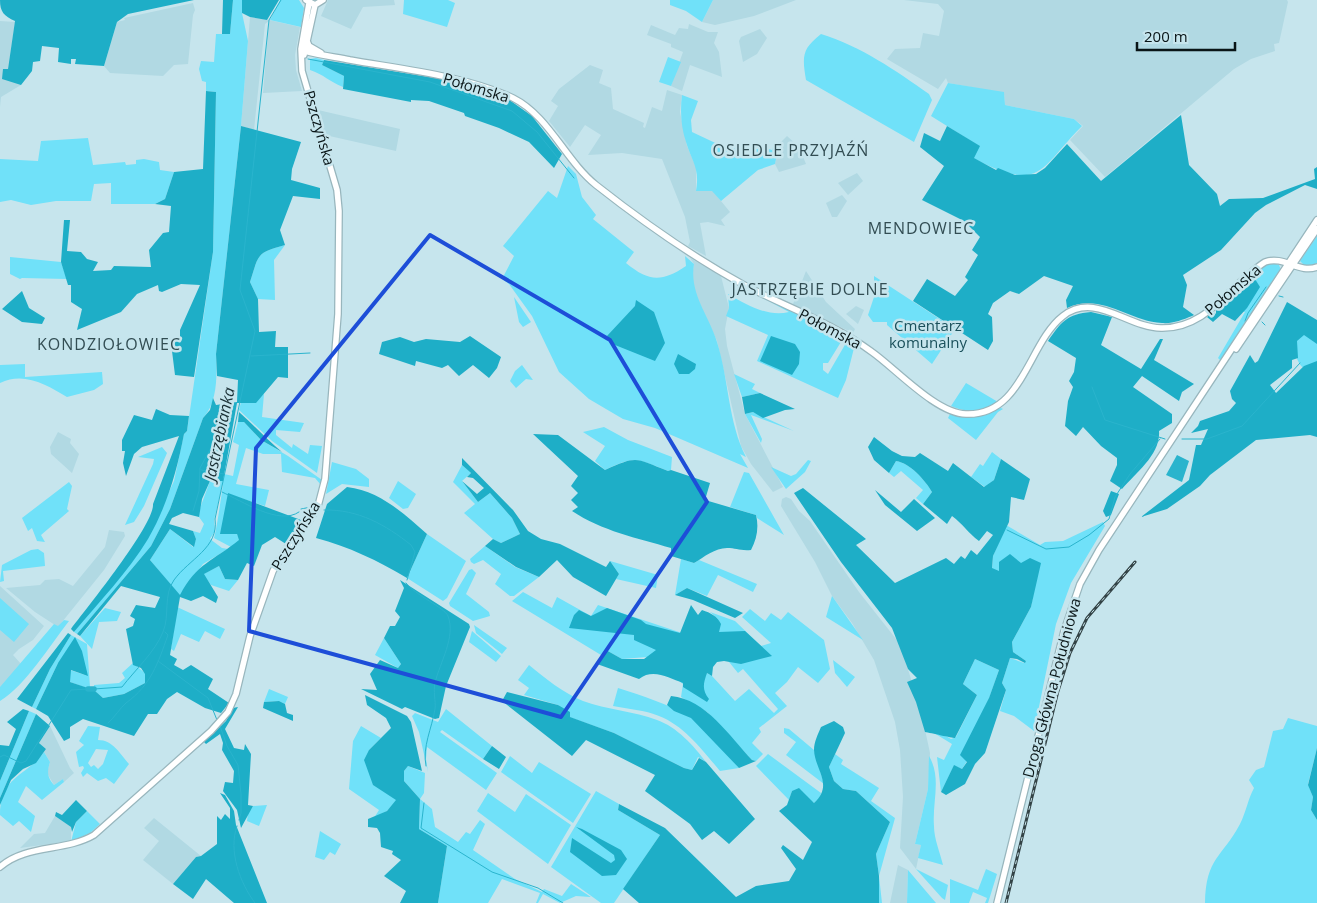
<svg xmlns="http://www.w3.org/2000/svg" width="1317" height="903" font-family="'Open Sans',sans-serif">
	<rect width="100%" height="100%" fill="#c6e5ed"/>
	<!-- built -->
	<path fill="#b1d9e3" d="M328 0H394L395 5 363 7 351 29 321 16Z
		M713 0H796L754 16 715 25 702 22Z
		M904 0H1287L1288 2 1279 43 1274 44 1275 51 1251 59 1234 69 1105 177 1070 140 1083 126 1074 119 1005 105 1004 93 948 83 946 78 938 89 887 59 895 49 920 48 923 33 939 36 944 11 938 4Z
		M193 3 195 10 193 15 188 64 174 65 163 76 110 73 104 66 117 22 125 20 124 18Z
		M250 17 269 20 300 27 295 55 296 70 302 91 263 93 269 21 265 24 254 130 241 126Z
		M0 21 15 22 8 69 21 85 1 97 0 107Z
		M689 24 708 32H718L714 43 719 52 722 77 690 65 682 91 671 86 683 52 671 47V44L647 35 651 25 675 35 679 28 688 29Z
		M760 29 767 38 757 54 743 62 739 41 741 37Z
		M590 65 603 70 599 83 611 88 613 109 644 123 643 127 645 128 652 107 662 111 667 90 682 95 680 112 687 146 696 167V191L712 190 730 212 721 220 725 226 708 222 700 223 706 256 688 246 690 242 685 217 662 159 622 153 588 155 601 135 585 125 570 147 549 121 558 106 551 101 559 89Z
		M318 110 400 129 396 151 325 135Z
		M787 136 799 147 806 164 779 172 775 164 779 144Z
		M857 173 863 181 848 195 838 183Z
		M842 195 847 201 837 217H832L826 203Z
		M690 258 721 276 729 308 725 329 727 346 745 414 783 487 773 492 751 464 741 446 717 341 695 293 692 276 694 264Z
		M806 271 826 302 855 329 853 333 793 304Z
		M856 306 864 310 858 324 846 314Z
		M58 432 71 439 70 443 79 454 72 473 51 454 50 447Z
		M786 497 791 499 799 511 810 521 859 592 900 644 921 711 930 753 928 789 915 844 921 845 916 869 900 848 903 797 900 750 895 722 874 660 852 623 832 596 815 562 781 506 782 499Z
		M109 530 124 532 125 536 104 570 58 627 35 612 6 588 40 585 45 580 59 579 73 586 105 547Z
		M0 586 44 626 33 640 19 649 13 655 22 665 0 688Z
		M50 726 70 768 74 773 64 782 63 779 54 785 47 773 50 762 44 752 46 749 39 743Z
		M55 816 71 827V841L20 848 34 834 45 833Z
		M154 818 201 856 196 857 173 884 143 860 159 841 144 828Z
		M898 865 908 870 907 903H890Z"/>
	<!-- green -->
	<path fill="#70e1f9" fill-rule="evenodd" d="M233 0H242V13L248 41 241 126 216 354C217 374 218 402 203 418L170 509 151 546 77 634 74 632 147 540 174 481 184 434 187 431 213 252 216 92 206 91V82L202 81 199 69 201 61 214 62 216 34H230Z
		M280 0H299L304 8 301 27 270 20Z
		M404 0H448L455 3 447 27 403 14Z
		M670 0H713L702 22 686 11 670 5Z
		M821 34C862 47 895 70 929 94L932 100 914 142 806 80C802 56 802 49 821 34Z
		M668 57 681 62 671 86 659 82Z
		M316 58 324 60 322 65 344 76 343 87C330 82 323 74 310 70V59Z
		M948 83 1004 92 1005 105 1074 119 1082 126C1039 169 1042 194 973 158L979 146 931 116Z
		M682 95 698 101 691 120 692 132 726 148C737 145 750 150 762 149V147L772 150 774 143 779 144 775 164 758 170 721 201 712 191H696C700 168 692 162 686 142 681 127 680 111 682 95Z
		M88 138 93 165 125 162 126 165 136 164V160L144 159 159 162 160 170 174 172 165 199 155 204H111V183L94 184 91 201H56L31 205 11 200 0 202V159L38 161 41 141Z
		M568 166 576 174 582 197 596 215 593 219 634 252 626 263C648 281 661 283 686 266L685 256 694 264C689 294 709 315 717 342 729 380 728 422 746 457L740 454 748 468 655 428 623 419 589 399 559 372 532 316 509 284 502 279 514 256 503 246 548 191 557 198Z
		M1317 236V263L1312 265H1304L1300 261Z
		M285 245 274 260 275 300 258 299 250 282C259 254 256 253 285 245Z
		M10 257 61 262 67 279 22 278 20 279 10 274Z
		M1273 263 1279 265 1281 270 1221 361 1218 358 1245 312 1241 311 1229 296 1263 266Z
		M725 276 844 337 828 363H823V370L828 374 846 343H851L854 348 846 380 838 398 757 361 768 335 726 316 729 308 728 294C747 305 767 317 789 312L726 278Z
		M874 276 955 329 932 364 887 325V322H873L868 315 874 297Z
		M514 297 531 322 523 327 519 322Z
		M1303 333 1317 342V363L1306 370C1294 363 1291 342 1303 333Z
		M25 364V377L102 372 103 384 94 390 67 397C47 385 24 371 0 383V365Z
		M522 365 533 380 526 379 516 388 510 381 515 371Z
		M734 374 755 384 752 389 760 393 742 397Z
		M966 383 998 402C982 411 968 414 951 406Z
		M264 394 262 417 304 423 300 432 276 430V435L292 448 293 444 308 454 310 445 322 446 317 473 272 441 239 410 242 398 254 399Z
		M1001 408 1003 409 998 412 976 440 948 418 950 414 975 416Z
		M753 412 794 431 751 415 762 439 761 443 745 414Z
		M238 422H244L261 440 288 456 322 480 321 485 315 478 282 472 281 454H263L246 448 236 484 269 490 265 506 228 494 230 532 237 534 240 541 231 547 214 538C216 533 223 487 223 482L214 520 215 531 210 539 222 548 228 549 203 564 180 596 150 560 170 529 193 547 196 539 193 531 200 533 204 524 199 517V511L210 481H223L224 474 233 476 239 445 233 442Z
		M604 427 628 440 672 457 671 470 668 471C637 459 636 455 605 470L595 461 605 446 583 432Z
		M162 447 167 453 144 506 134 522 125 525 153 464 154 459 138 457Z
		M992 452 1001 459 994 480 985 487 971 477 980 464 983 466Z
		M808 460 811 461 805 472 786 489 771 467 791 476 796 474Z
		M896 461C910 463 925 480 932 492L923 504 916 498 923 490 901 471 894 477 889 473Z
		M332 462 356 469 369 479V487L342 484 326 494Z
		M462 465 471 473 462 481 478 502 490 493 512 518 520 534 501 543 493 539 464 513 475 504 453 482Z
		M744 472 749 473 784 535 757 518 756 515 730 507Z
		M398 481 416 494 408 508 403 509 389 498Z
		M69 482 72 486 67 509 69 511 41 535 45 542 37 541 32 528 28 531 22 518Z
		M1103 522 1105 526 1071 583 1056 624 1034 731 1014 716 1000 711 1006 690 1002 683 1010 658 1024 663 1026 661 1013 652 1012 642 1031 607 1035 585 1021 563 999 572 992 569 993 556 1006 525 1040 545 1045 542 1063 541Z
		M427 534 466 561 447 598 443 601 407 578Z
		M485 546 515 567 539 577 514 596H510L495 584 501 574 483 560 474 564 471 562 470 559Z
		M38 549 44 553 45 566 3 571 4 581 0 582 2 565 31 550Z
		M681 559 694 563 699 560 757 584 753 592 718 575 707 596 687 588 675 595Z
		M610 561 658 575 656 588 616 579 619 574Z
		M219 566 225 579 238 580 229 591 211 585 203 574Z
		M472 569 476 573 466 594 489 612 490 616 473 621 450 606 449 603 469 570Z
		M523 592 552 608 557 597 591 616 598 605 688 635 718 619 710 612 735 621 761 646 771 643 742 617 750 609 765 621 771 613 781 620 788 612 824 640 830 669 818 683 798 667 787 682 775 693 787 706 759 728 761 732 752 743 763 754 756 761 752 760 707 712 681 697 683 684 647 657 622 659 606 650 601 655 512 601ZM714 653 725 657 738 673 743 669 778 709 774 713 749 689 735 701 712 676 707 673Z
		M832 596 863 640 826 617Z
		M0 598 29 624 14 642 0 630Z
		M177 607 225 629 220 639 205 631 199 642 181 634 174 651 171 649Z
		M105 608 121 612 117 621 99 622 92 649 80 636Z
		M64 620 69 621C50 645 26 685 0 701V687L54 624 58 626Z
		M474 625 507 648 502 654 476 633Z
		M472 631 501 656 496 662 469 642Z
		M71 635 87 644 90 687H84L70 682V670L88 676 58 663 36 709 32 707 50 669Z
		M384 638 401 664 398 668 375 655Z
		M975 659 999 670 967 761 962 769 954 766 941 792 937 757 944 760 952 744 934 733H941L951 739 956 737 977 695 963 684Z
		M833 660 855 677 847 687 835 673Z
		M133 663 146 674 145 683 124 694 103 698 94 690V685L119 683 125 678 122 673Z
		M529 665C545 678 563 693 583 701 607 710 634 711 657 720 677 727 694 746 706 762L698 757 692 770 684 768 614 733 569 717 558 705 524 695 529 688 518 680Z
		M618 688C643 696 668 704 691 717 710 728 725 752 739 768L720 771C703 751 685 726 659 716 645 710 628 709 613 706Z
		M269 689 288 697 285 704 279 701 264 702Z
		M446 709 492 746 483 759 442 730 440 732 497 773 486 790 427 747 426 759 428 772 419 732 412 716 415 713 438 722Z
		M29 711 36 714 0 798V781Z
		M1288 718 1317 726V748L1308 784 1313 797 1311 810 1317 820V903H1205C1206 857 1222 858 1240 824 1246 812 1248 799 1254 788L1249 780 1256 770 1264 767 1273 731 1283 729Z
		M88 726 100 727 98 740C113 740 120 754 129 764L114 784 106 778 98 781 87 773 83 777 81 773 84 768 83 766 79 767 76 752 84 745 79 741ZM96 749 108 750 103 764 98 769 94 765 91 767 88 763Z
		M361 726 381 738 369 750 374 785 397 800 387 811 374 818 379 810 349 789 353 741Z
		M784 728 789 729 814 750 824 784 786 755 796 742 784 733Z
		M44 752 50 762C47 772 47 777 54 785L63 779 64 782 42 800 26 786 18 802 35 816 31 832 19 821 13 826 0 815C0 776 27 776 44 752Z
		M768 754 821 793 820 798 814 803 792 791 789 800 756 766Z
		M835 754 843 760 841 764 879 788 871 801 895 818 879 876 882 903H879V876L876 854 890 822 856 791 843 789 834 781 829 767Z
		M510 756 532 773 539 762 591 794 573 823 501 772Z
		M929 756C942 778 932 802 934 826 934 839 940 852 943 865L918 858 921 845 915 844 928 789Z
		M408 766 425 773 424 793 420 799 432 809 435 827 458 842 466 832 470 834 480 820 485 824 473 850 515 879 542 892 544 889 562 896 571 884 591 897 576 896 560 903 543 894 538 903H536L540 893 502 879 488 903H438L447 846 419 829 420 799 404 781V771Z
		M596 791 619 804 618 810 660 835 614 903H601L551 867Z
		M488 793 515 812 526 794 571 825 548 864 477 811Z
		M267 805 259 826 247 821 248 813 253 806Z
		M87 811 100 824 90 833 71 842 76 822Z
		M320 831 341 844 335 855 330 852 324 860 315 857Z
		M916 869 948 885 945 900 942 898Z
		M986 869 997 874 988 903H985L987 898 973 892 969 903H950V879L978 890Z
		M908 870 936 903H907Z"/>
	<!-- forest -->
	<path fill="#1eaec7" d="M0 0H194L128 14 117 22 104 66 75 64 76 59H71V64L58 62 59 48 42 46 40 61 33 62 32 71 21 85 2 79 3 69H8L15 21C4 16 0 12 0 0Z
		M223 0H233L230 34H222Z
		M242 0H279L267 20 250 17 242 13Z
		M324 60 454 81 508 99 532 116 562 154 554 168 529 142 499 128 465 116 464 113 429 101 411 100V102L343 89 344 76 322 65Z
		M206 91 216 92 213 252 194 377 175 375 172 351 175 339 180 338V330L200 285 181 284 162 292 159 291 158 285 137 294 121 312 77 330 82 309 71 302V285H68L61 262 64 220H70L67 251 81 252 87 259 98 262 93 271 111 270 114 266 151 267 149 250 163 233 169 232 171 206 155 204 165 199 174 172 203 169Z
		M1181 115 1189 165 1217 194 1220 206 1229 199 1263 198 1315 179 1314 169 1317 167V189L1305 185 1266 205 1255 213 1221 250 1183 275 1187 285 1183 307 1194 315 1192 316C1182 320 1172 324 1162 323 1128 321 1101 292 1067 308L1066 300 1073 286 1044 276 1019 294 1010 291 993 303 988 314 992 317 993 341 988 350 913 301 927 279 955 296 968 280 965 277 978 255 972 250 980 237 964 221 922 200 944 166 920 147 924 133 940 141 947 126 980 146 974 158 996 170 998 168 1015 175 1036 174 1045 168 1067 144 1101 181Z
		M241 126 301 142 292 169 291 180 320 188V199L293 196 280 230 285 245C256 253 259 254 250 282L258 299 259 332 276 331 275 347H288V378L278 377 256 403H237L223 481H210L202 499 199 517 183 513 172 518 169 524 193 531 196 539 194 547 170 529 150 560 180 595C197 563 213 561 239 540L237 534H220L228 493 301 520 308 509 310 514 286 544 275 537 262 545 254 566 247 563 238 580 225 579 219 566 204 574 218 597 216 603 203 596 191 601 180 597 170 655 177 659 174 665 183 670 191 665 213 679 208 689 229 703 221 713 205 708 177 692 167 699 157 714H148L134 736 83 719 70 727V738L64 741 48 716 36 709 58 663 75 637 82 651 88 676 71 670 70 682 94 690 103 698 124 694 145 683V674L141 668 133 665 126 629 133 626 135 619 130 616 136 605 155 608 160 597 121 586 80 636 77 634 151 546 170 509 203 418 210 410 213 398 216 405 237 402 238 380 217 376 216 354Z
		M1255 279 1260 287 1247 308 1235 321 1222 314 1213 322 1207 317 1213 312 1216 314V309Z
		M22 291 29 308 45 318 42 324 22 322 2 309Z
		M636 300 654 312 665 343 655 361 615 345 607 336 635 306Z
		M1287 302 1317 320V344L1304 335 1297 341 1298 358 1292 360V368L1270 385 1276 393 1304 366 1317 361V437L1310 435 1256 440 1210 475 1200 486 1167 509 1141 517 1189 480 1196 445H1201L1208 429 1191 433 1198 426 1200 421 1229 411 1236 403 1232 399 1230 391 1250 355 1255 363 1258 361Z
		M1091 312 1112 317 1101 345 1141 369 1160 339H1163L1154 360 1194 384 1182 392 1179 401 1142 376 1133 387 1172 414V423L1159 431C1161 454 1136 473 1122 489L1110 481 1117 465V458L1101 446 1083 427 1076 436 1065 426 1068 401 1073 387 1069 381 1074 372 1076 358 1048 341C1061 322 1067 314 1091 312Z
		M470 336 501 357 497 368 489 378 473 365 459 376 448 365 442 368 416 361 415 366 379 354 382 342 400 337 414 342 426 339 460 342Z
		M771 336 795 344 800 352 799 364 792 375 760 361Z
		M678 354 696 364 695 369 689 374H679L674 364Z
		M760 393 795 409 785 410 763 418 753 412 745 414 742 397Z
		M156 409 170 415 189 416 187 431 184 434C177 471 167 506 148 539 128 572 99 602 74 632L71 629C86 609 155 524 153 504L179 436 142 447 134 454 126 476 123 463 125 451H122V440L134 415 152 420Z
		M239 412C254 425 266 439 282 452L261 440 244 422H238Z
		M533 434 558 435 605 470C638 455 635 458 668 471L671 470 710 483 705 500 756 515C759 527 757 539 751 550 740 551 736 548 727 548 715 548 704 557 694 563L671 556V548C637 538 602 531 572 511L578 507 571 500 578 493 571 486 578 476Z
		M874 437 892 451 902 456 915 457 920 453 948 471 953 463 984 487 994 480 1001 459 1030 479 1024 500 1011 497 1009 522 993 556 992 568 999 571V562L1010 554 1021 563 1030 558 1041 563 1031 607 1012 642 1013 652 1026 661 1025 663 1017 659 1010 658 1002 683 1006 690 985 753 975 764 965 784 946 795 941 792 954 765 962 769 967 762 960 755 989 698 999 670 975 659 963 684 977 695 955 738C952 738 931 733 925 732L916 702 907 682 917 678 908 669 892 628 841 562 794 493 803 488 866 539 856 545 895 583 946 558 954 564 961 556 965 559 971 550 977 555 993 535 987 531 979 541C968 533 963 524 952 516L947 524 923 504 932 492C925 480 910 463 896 461L889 473 874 460 868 447Z
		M462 458 513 510 528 531 541 539 560 544 606 567 610 561 619 574 606 596 573 577 557 560 539 577 516 567 485 546 493 539 501 543 520 534 512 518 490 493 478 502 462 481 477 494 484 488 473 478 467 477 471 473 462 465Z
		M347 487C380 491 403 513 427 534L407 578C377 560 349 547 316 538L327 504Z
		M875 490 901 512 914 499 935 518 917 531 885 505Z
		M1111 491 1119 494 1111 515 1106 517 1103 511Z
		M400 580 469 624 470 627 446 686 439 718 435 719 405 707 402 709 361 689 377 690 370 674 380 660 398 668 401 664 384 638 390 626H395L400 617 395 611 404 588Z
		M687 588 743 613 735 618 693 600 675 595Z
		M691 605 698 615 702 610C711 613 717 616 721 624L719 632 745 631 772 656 741 664 724 661 717 662 713 667 712 676 707 673C703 684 702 690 709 699L707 702 683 687V683C669 678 653 668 639 679L597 664 606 650 622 659H644L656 650 634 640V635L569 628 574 615 579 610 591 616 607 608 641 620 646 624 680 633Z
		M68 633 71 635 50 669 32 707 17 699Z
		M507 692 558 705 570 712V717L614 733 684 768 692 770 699 758 706 762 755 819 729 844 714 831 702 840 690 824 645 791 655 775 586 740 572 756 502 701Z
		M365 695 407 716 411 722 422 771 408 766 404 771V781L420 799 419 829 447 846 438 903H400L406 891 384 876 401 860 392 854 393 851 381 847 380 833 377 828 368 827V819L387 811 396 800 373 785 364 760 369 750 391 728 386 718 367 705Z
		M671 696C706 699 730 737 752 760L756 761 739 768 691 718 674 711 667 705Z
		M279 701 285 704 287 713 293 715V721L263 708 264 702Z
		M238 707 225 729 234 748 244 750 245 744 251 754 248 805 253 806 241 828 237 810 223 791 225 782 233 783 234 771 222 750 223 743 220 734 206 744 204 742 226 721 233 708Z
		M23 709 29 711 0 781V745L9 746 16 729 7 722Z
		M36 714 50 726 39 743 46 749 36 763 23 769 11 780 0 805V798Z
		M834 721 843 727 845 733 829 767 834 781 843 789 856 791 890 822 876 854 879 876V903H639L623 889 660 835 618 810 619 804 665 828 736 897 756 886 789 881 796 869 781 848 783 845 803 860 812 842 779 811 787 805 792 791 799 788 814 803C834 785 815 770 814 750 814 742 818 734 821 727Z
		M492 746 506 757 499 769 483 759Z
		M1317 748V820L1311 810 1313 797 1308 785Z
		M220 793 225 795 234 811 236 825 267 903H234L206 879 193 899 173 884 196 857 201 856 217 844V816L221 820 225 814 230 819V808Z
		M76 800 87 811 76 822 72 832 71 827 55 816 56 812 62 815Z
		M576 827 582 829 621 850 627 859 616 875 602 876 570 852 572 838 611 863 615 860 614 855Z"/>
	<!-- water -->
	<path fill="#2ab4cd" d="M1177 455 1189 461 1182 482 1166 475Z"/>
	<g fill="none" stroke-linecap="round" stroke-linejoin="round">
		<!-- stream -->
		<path stroke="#2ab4cd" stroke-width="1" d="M308 59 430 82 512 111 537 132 574 178
			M1279 296 1283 297
			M1245 321 1248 313 1266 287
			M1262 322 1265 325
			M251 356 310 353
			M1092 387 1105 420 1165 439
			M1182 439H1207L1242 426 1300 363
			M201 470 224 474
			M222 492C242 501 279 526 299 512
			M301 509 311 507
			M324 510C358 509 386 525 411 545L415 552 407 580
			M193 511 199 491 200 468 217 437 225 406
			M1007 530 1046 549 1069 547 1089 535 1109 519 1115 497 1130 474 1160 439
			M406 583C415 595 445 608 448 616 456 637 440 662 435 683 433 691 436 701 435 709 432 728 422 747 426 766
			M158 661 208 698 217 720
			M94 689 122 687C135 670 155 652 163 632 170 615 163 595 174 580 189 559 219 548 215 519L255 331 240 290 269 20 281 0
			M108 723C115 717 120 708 126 703 151 685 158 663 168 635L165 632
			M220 726 227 746 238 765 241 794V813L239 820
			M0 757 4 755 21 763 26 761 71 690 88 689
			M424 803 421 828 492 872 538 888 563 903
			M237 826C228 851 240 883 255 903"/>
		<!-- river -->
		<path stroke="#2ab4cd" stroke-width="5.5" d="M88 689H94"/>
		<!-- secondary casing -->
		<g stroke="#98b6bd" stroke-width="8">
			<path id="secondary" d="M306 0 315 5 323 0
				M307 41 309 46 321 53
				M305 51C319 55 335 57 350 60 401 69 466 76 513 98 549 116 565 160 596 185 643 222 691 256 744 285 786 307 833 323 872 352 896 369 937 414 966 414 1023 416 1028 343 1063 316 1095 291 1128 328 1161 328 1208 329 1230 284 1265 262 1284 255 1299 274 1317 267
				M304 55 315 5
				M1236 349 1317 229
				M0 867C26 844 65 852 94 835L211 731 228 712 236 694 250 636 273 571 287 548 308 523 318 506 325 479 338 314 339 211 337 190 302 71 301 49 309 3
				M997 903 1064 631 1080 584 1099 550 1317 220"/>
		</g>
		<!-- secondary -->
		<use href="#secondary" stroke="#fff" stroke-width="5.5"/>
		<!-- rail casing -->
		<g stroke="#334346" stroke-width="3">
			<path id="rail" d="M1006 903 1058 691 1070 653 1087 618 1135 562"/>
		</g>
		<!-- rail -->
		<use href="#rail" stroke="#c6e5ed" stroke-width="1" stroke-dasharray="4" stroke-linecap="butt"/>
	</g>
	<!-- marked area -->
	<path fill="none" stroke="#1d4ed8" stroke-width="4" stroke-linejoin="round" d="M430 235 610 340 707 502 561 717 249 631 256 448Z"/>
	<g text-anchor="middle" stroke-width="5" stroke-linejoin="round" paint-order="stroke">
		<!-- street labels -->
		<g font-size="15" fill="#091517" stroke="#c6e5ed">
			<text transform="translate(476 88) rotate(17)" y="5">Połomska</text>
			<text transform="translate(319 128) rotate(74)" y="5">Pszczyńska</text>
			<text transform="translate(1233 290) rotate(-41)" y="5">Połomska</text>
			<text transform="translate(830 329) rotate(28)" y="5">Połomska</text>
			<text transform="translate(296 536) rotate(-58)" y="5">Pszczyńska</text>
			<text transform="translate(1052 688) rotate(-75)" y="5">Droga Główna Południowa</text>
		</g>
		<!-- park labels -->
		<g font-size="15" fill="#1a505b" stroke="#c6e5ed">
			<text x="928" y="331">Cmentarz<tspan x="928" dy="17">komunalny</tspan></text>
		</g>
		<!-- neighbourhood labels -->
		<g font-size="16" letter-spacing="1" fill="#324d53" stroke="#c6e5ed">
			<text x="791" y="156">OSIEDLE PRZYJAŹŃ</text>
			<text x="921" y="234">MENDOWIEC</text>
			<text x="810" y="295">JASTRZĘBIE DOLNE</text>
			<text x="109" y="350">KONDZIOŁOWIEC</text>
		</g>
		<!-- water labels -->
		<g font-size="16" font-style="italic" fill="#192f34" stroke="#c6e5ed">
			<text transform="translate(219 434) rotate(-78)" y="6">Jastrzębianka</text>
		</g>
	</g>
	<!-- scale -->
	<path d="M1137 42v8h98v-8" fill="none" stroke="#091517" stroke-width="2.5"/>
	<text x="1144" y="42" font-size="15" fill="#091517" stroke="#c6e5ed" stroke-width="4" paint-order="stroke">200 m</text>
</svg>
